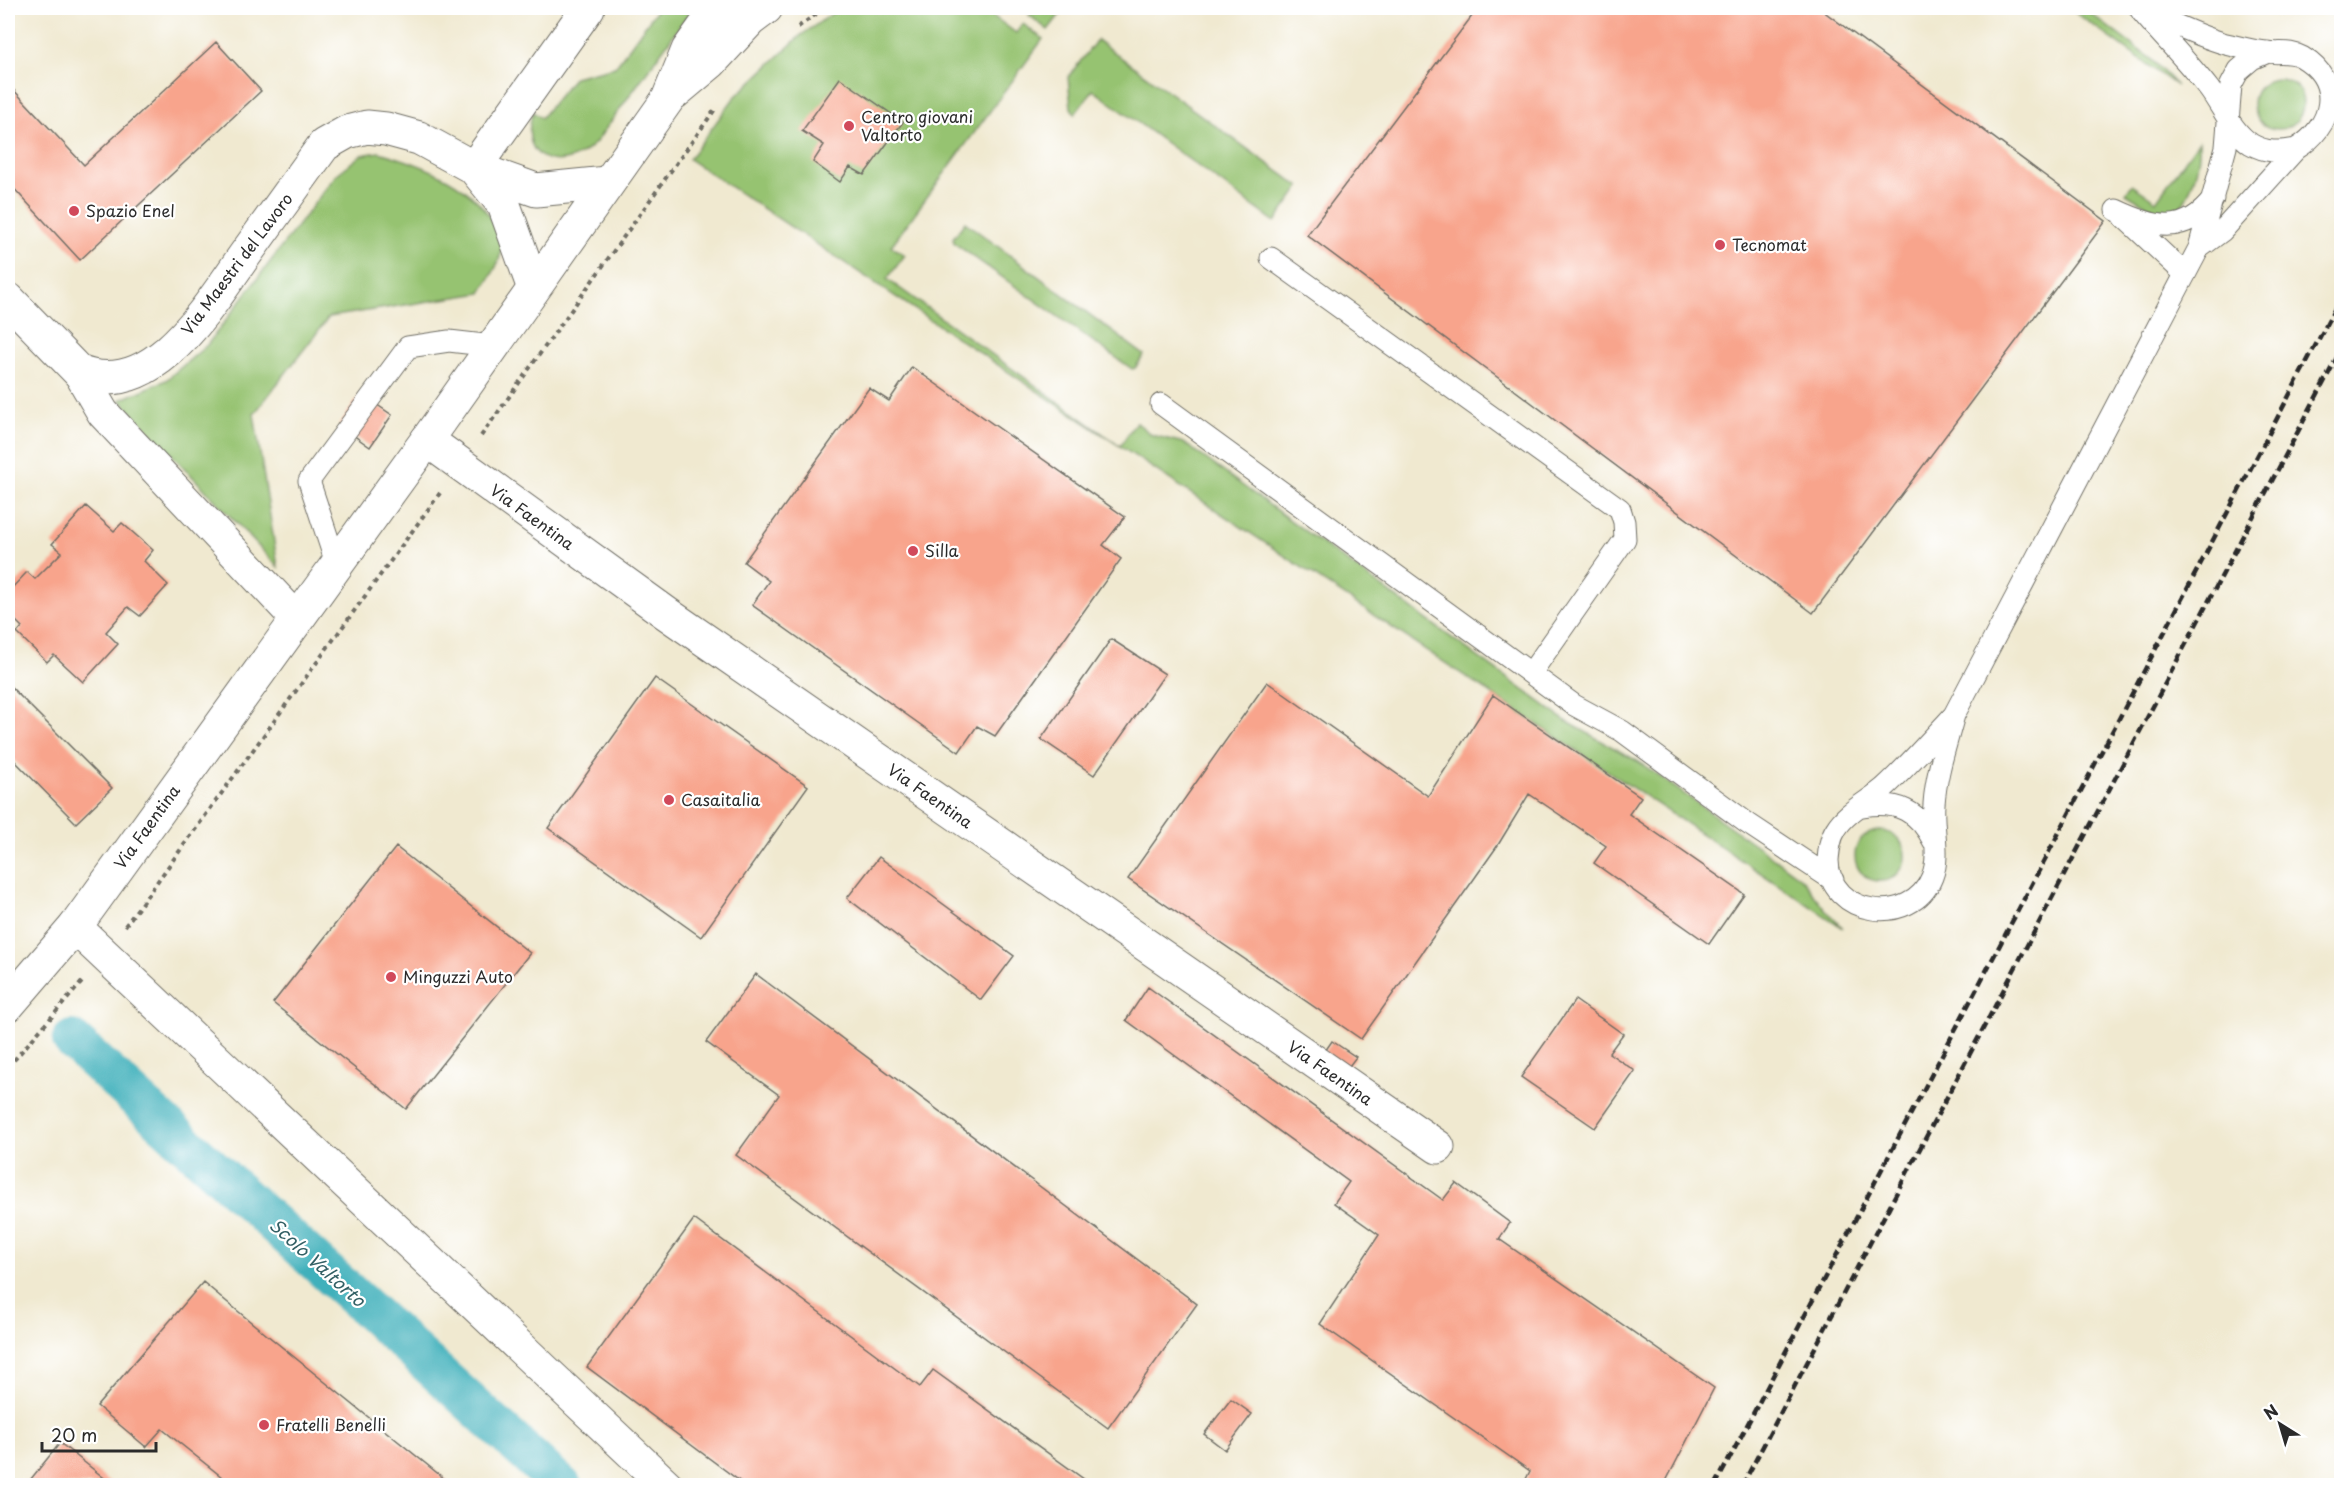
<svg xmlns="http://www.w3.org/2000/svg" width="2349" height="1493" font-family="'Playpen Sans',sans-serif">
	<rect width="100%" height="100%" fill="#fff"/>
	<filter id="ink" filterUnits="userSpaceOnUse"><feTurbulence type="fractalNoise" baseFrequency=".0167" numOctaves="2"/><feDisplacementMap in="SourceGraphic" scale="12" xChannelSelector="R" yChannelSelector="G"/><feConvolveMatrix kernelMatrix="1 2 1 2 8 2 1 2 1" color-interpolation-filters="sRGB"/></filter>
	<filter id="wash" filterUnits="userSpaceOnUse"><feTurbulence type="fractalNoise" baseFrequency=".008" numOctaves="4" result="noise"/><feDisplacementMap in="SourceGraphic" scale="24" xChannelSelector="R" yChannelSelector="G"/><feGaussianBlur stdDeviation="1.35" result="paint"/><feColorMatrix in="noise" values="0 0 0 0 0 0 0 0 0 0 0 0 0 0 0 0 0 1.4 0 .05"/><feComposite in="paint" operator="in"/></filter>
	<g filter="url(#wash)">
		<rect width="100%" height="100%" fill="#f0e9d0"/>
		<!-- green -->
		<path fill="#96c371" stroke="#60774e" stroke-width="1.5" d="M658 8H693L596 142C565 175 516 164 533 112L541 118 574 77 615 67Z
			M840 8H982L1016 33 1023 24 1043 39 891 246 905 255 887 279 1120 446 1136 422 1152 435 1184 443 1566 721 1639 762 1760 848 1802 879 1825 909 1843 928 689 159 734 98 800 36Z
			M1034 8H1065L1048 30 1029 15Z
			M2069 8H2083L2151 59 2177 86Z
			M1097 40 1300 187 1275 222 1093 90 1075 114 1071 108 1068 77Z
			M2253 104a25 25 0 1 1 50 0a25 25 0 1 1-50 0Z
			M2199 141C2201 164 2192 192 2178 211H2156L2126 193 2132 185 2156 201Z
			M379 152C422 164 478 185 496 229 498 234 502 241 502 246 501 263 489 279 481 293L329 317 254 414 278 567 120 400 166 380 207 345 336 175 361 155Z
			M965 222 1144 355 1135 368 1132 369 954 243 953 238Z
			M1855 856a25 25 0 1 1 50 0a25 25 0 1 1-50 0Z"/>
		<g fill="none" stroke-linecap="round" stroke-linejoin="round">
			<!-- canal -->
			<path stroke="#40b0bb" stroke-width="40" d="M72 1040 562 1486"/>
		</g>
		<g id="blocks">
			<!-- building -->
			<path fill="#f8a48c" d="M1478 8H1819L2106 221 1813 613 1307 235Z
				M216 42 261 91 80 260 8 182V84L84 165Z
				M840 78 903 122 864 175 850 167 840 182 813 162 824 145 802 131Z
				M912 367 1125 517 1103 545 1121 559 995 736 977 726 959 752 752 605 769 581 744 562 869 388 889 401Z
				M361 394 392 415 370 447 339 425Z
				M86 506 114 531 122 523 153 550 144 561 168 585 140 616 128 607 106 632 118 644 83 682 54 655 47 662 17 633 22 627 8 613V592L27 572 35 579 62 552 52 544Z
				M1111 639 1165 674 1094 775 1041 739Z
				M655 678 808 786 701 937 548 828Z
				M1267 682 1428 796 1493 695 1641 797 1629 814 1744 894 1709 944 1594 863 1606 846 1529 794 1498 845 1361 1039 1128 879Z
				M8 684 112 788 76 823 8 754Z
				M396 847 530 953 406 1109 273 1003Z
				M879 857 1014 956 981 1000 847 898Z
				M756 974 1197 1304 1108 1428 736 1155 779 1095 706 1042Z
				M1148 987 1443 1200 1456 1183 1510 1223 1499 1239 1714 1388 1664 1485H1523L1530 1471 1320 1324 1379 1235 1334 1203 1349 1182 1126 1020Z
				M1575 1000 1623 1034 1609 1053 1635 1071 1595 1128 1521 1077Z
				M1332 1041 1356 1057 1346 1070 1323 1054Z
				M694 1219 920 1387 933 1370 1092 1485H745L587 1367Z
				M203 1282 251 1322 452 1485H232L162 1429 146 1447 97 1406Z
				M1231 1399 1252 1414 1225 1450 1204 1434Z
				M60 1443 113 1485H26Z"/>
		</g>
	</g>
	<g filter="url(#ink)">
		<use href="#blocks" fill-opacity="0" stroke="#706e65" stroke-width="1.5"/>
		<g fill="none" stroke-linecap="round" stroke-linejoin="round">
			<!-- service casing -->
			<g stroke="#706e65" stroke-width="23">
				<path id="service" d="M2140 9C2168 21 2197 36 2226 44 2239 47 2253 51 2266 52 2279 54 2290 50 2302 57 2344 82 2333 127 2296 149L2222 231 2199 248
					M2142 12C2164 38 2188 62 2209 89 2222 106 2232 132 2251 144 2266 153 2280 152 2296 149
					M2116 210C2154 228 2185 236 2213 199
					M2124 217 2185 274
					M1271 258 1620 509 1624 522 1625 539 1531 673
					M1161 404 1574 705 1622 731 1747 823 1833 880
					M336 563 309 481 408 347 449 341 493 346
					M1954 715C1931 740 1909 765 1884 788 1869 801 1846 812 1836 829 1830 838 1829 849 1828 860 1828 917 1912 928 1932 877 1941 855 1932 828 1934 804 1936 774 1946 745 1954 715L2199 248 2226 147 2231 85 2239 70 2252 59 2268 52
					M1863 806C1897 800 1919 811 1934 842"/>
			</g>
			<!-- pedestrian casing -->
			<g stroke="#706e65" stroke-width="34">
				<path id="pedestrian" d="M79 372 103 413 297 619"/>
			</g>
			<!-- minor casing -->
			<g stroke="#706e65" stroke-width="35">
				<path id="minor" d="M474 168 588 8
					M474 168 504 205 533 286
					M8 299 79 372C154 403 211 302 247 252 273 216 299 180 324 145L347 132 367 127 386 129 419 138 474 168 536 190 607 183
					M427 440 666 613 1438 1147
					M75 927 667 1486"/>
			</g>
			<!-- primary casing -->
			<g stroke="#706e65" stroke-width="35">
				<path id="primary" d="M674 93 711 62 750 20 766 8
					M8 1005 75 927 427 440 668 99 688 50 718 8"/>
			</g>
			<!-- path -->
			<path stroke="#706e65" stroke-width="4" stroke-dasharray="4.5 4.5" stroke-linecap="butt" d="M798 27 825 8
				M481 436 716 108
				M125 926 440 493
				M8 1067 82 982"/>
			<!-- service -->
			<use href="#service" stroke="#fff" stroke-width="21"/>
			<!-- pedestrian -->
			<use href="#pedestrian" stroke="#fff" stroke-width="32"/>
			<!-- minor -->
			<use href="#minor" stroke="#fff" stroke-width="33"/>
			<!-- primary -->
			<use href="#primary" stroke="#fff" stroke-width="33"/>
			<!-- rail -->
			<path stroke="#2b2b2b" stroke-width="4.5" stroke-dasharray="9 4.5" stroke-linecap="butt" d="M1715 1486 2342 295
				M1742 1486 2342 348"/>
		</g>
	</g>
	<!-- markers -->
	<g fill="#d1495b" stroke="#fff" stroke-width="2">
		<circle cx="849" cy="126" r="6"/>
		<circle cx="74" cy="211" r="6"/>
		<circle cx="1720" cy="245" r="6"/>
		<circle cx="913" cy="551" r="6"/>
		<circle cx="669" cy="800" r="6"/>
		<circle cx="391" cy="977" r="6"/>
		<circle cx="264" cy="1425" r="6"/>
	</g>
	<g text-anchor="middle" stroke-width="4.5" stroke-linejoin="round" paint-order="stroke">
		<!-- poi labels -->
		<g font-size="16" fill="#2b2b2b" stroke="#fff" text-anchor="start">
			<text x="861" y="123">Centro giovani<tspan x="861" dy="18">Valtorto</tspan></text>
			<text x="86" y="217">Spazio Enel</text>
			<text x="1732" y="251">Tecnomat</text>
			<text x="925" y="557">Silla</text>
			<text x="681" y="806">Casaitalia</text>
			<text x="403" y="983">Minguzzi Auto</text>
			<text x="276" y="1431">Fratelli Benelli</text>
		</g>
		<!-- street labels -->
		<g font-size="16" fill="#2b2b2b" stroke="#fff">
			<text transform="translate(237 264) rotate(-53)" y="6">Via Maestri del Lavoro</text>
			<text transform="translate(532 517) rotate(36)" y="6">Via Faentina</text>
			<text transform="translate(930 796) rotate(35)" y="6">Via Faentina</text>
			<text transform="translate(147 827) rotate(-54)" y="6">Via Faentina</text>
			<text transform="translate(1330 1073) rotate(35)" y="6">Via Faentina</text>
		</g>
		<!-- water labels -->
		<g font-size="18" font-style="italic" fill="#336065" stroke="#fff">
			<text transform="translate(317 1263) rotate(42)" y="6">Scolo Valtorto</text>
		</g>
	</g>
	<!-- margin -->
	<rect width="2349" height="1493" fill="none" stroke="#fff" stroke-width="30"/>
	<!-- north arrow -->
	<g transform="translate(2280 1424) rotate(323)" stroke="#ffffff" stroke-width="4.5" paint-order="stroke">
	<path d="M0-4.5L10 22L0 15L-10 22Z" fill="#2b2b2b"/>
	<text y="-9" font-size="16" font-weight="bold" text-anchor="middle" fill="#2b2b2b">N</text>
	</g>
	<!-- scale -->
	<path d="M42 1442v9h114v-9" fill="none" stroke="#2b2b2b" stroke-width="3"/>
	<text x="51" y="1442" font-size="18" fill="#2b2b2b" stroke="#ffffff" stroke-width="4.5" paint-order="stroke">20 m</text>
</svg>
